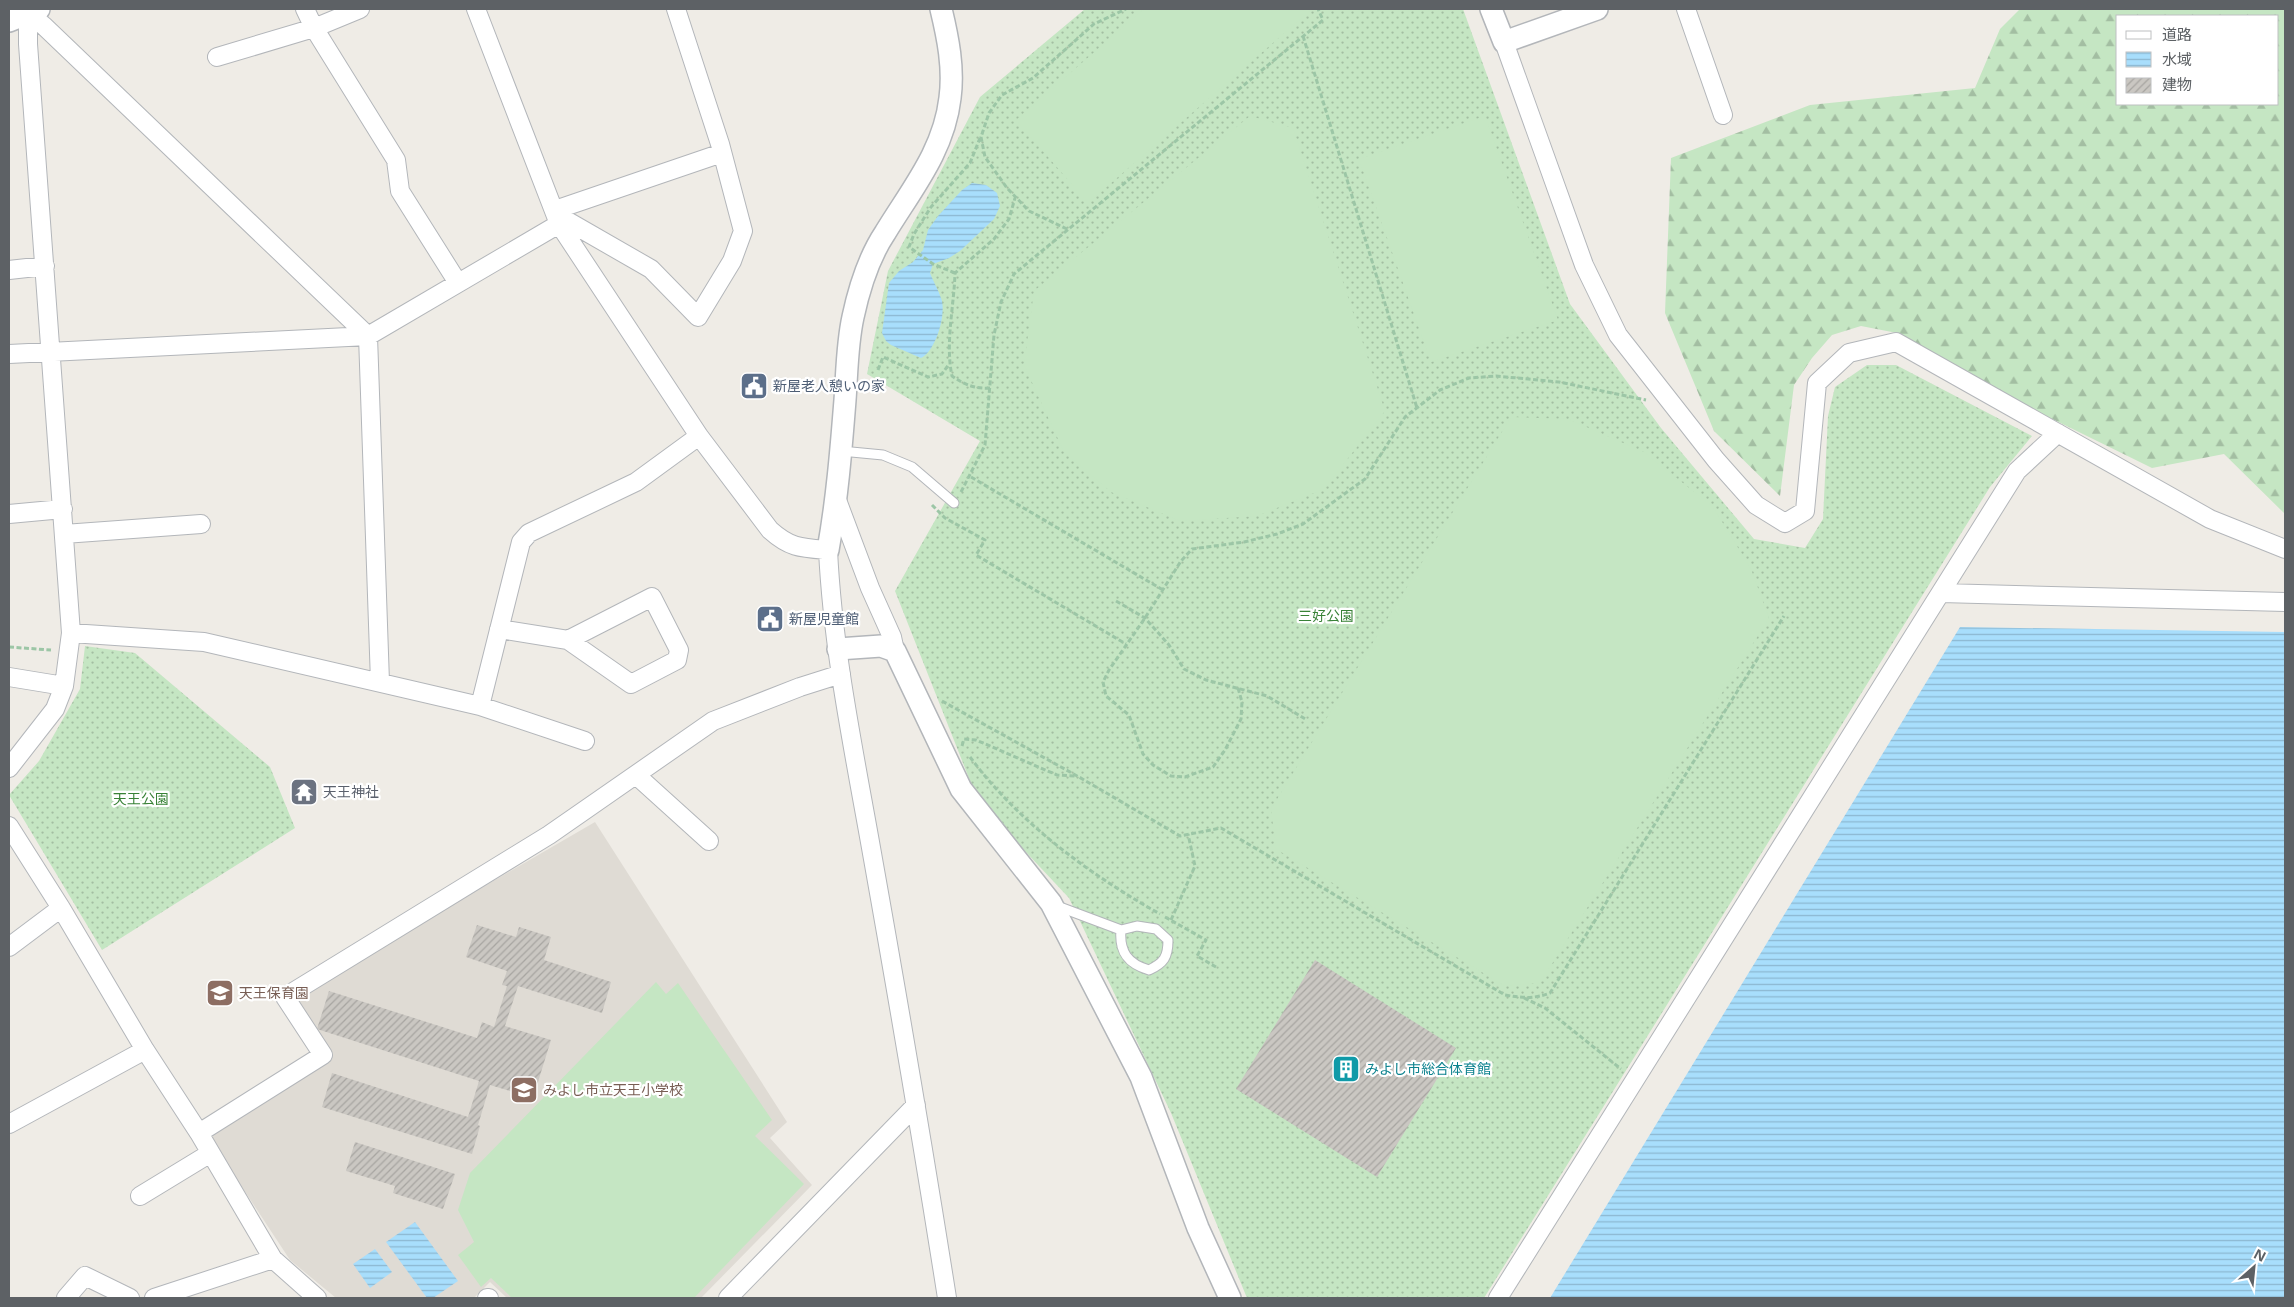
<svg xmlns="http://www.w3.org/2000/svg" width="2294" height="1307" font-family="'Noto Sans','Noto Sans JP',sans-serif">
	<defs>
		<pattern id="grass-dots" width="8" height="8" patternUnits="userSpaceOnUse" patternTransform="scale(1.25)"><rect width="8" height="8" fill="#c5e6c3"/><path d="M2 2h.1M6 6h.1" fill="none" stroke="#a3bea2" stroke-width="1.8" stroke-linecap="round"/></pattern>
		<pattern id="forest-firs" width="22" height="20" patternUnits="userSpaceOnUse" patternTransform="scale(1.25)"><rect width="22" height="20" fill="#c5e6c3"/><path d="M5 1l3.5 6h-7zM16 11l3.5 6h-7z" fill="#a3bea2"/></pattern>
		<pattern id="water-rules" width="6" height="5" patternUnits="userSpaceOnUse" patternTransform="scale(1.25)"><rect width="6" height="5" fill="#a8defc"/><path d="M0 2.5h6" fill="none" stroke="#8cb7d0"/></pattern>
		<pattern id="building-hatch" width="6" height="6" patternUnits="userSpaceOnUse" patternTransform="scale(1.25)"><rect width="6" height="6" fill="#cac7c2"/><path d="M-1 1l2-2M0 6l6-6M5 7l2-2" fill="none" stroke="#a7a5a1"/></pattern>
	</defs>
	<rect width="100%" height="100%" fill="#efece6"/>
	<!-- education -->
	<path fill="#dfdbd4" d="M595 822 787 1122 770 1138 812 1185 701 1298H507L490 1282 474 1298H336L290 1260 209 1137 331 1058 290 999Z"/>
	<!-- grass -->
	<path fill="url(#grass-dots)" d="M1085 9H1463L1570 304 1661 428 1754 539 1805 548 1823 519 1828 416 1835 387 1867 365H1896L2032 436 1990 487 1484 1298H1247L1171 1113 1069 898 978 801 895 591 980 441 867 374 888 271 980 97Z
		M85 646 135 653 270 767 295 828 102 950 9 795 39 761 80 689Z"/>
	<!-- forest -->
	<path fill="url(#forest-firs)" fill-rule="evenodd" d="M2020 9H2285V514L2224 454 2152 468 2032 409 1897 333 1861 326 1832 335 1812 358 1794 385 1780 496 1714 431 1665 313 1671 158 1810 105 1975 88 2000 29ZM2118 16H2278V104H2118Z"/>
	<!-- garden -->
	<path fill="#c5e6c3" d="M1144 9H1308L1310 11 1088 203 1016 120Z
		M1250 116 1293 128 1385 411 1324 489 1257 516 1180 521 1111 492 1064 452 1024 365 1034 291Z
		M1485 116 1558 320 1431 362 1359 159Z
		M1511 417 1568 419 1644 452 1713 507 1751 569 1769 618 1540 983 1505 986 1276 849 1271 809Z
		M656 982 666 994 678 983 772 1120 755 1136 804 1184 694 1298H512L491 1278 481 1287 458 1255 474 1242 458 1210 470 1173Z"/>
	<!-- water -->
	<path fill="url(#water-rules)" d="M972 183 986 185 997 193 1000 206 994 219 960 251 949 258 933 264 930 273C933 281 938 289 941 298 947 313 936 351 921 358L891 345 886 341 882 333 889 283 899 271 913 262 923 250 928 230 938 216 962 190Z
		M1960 627 2285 632V1298H1550Z
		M415 1222 458 1281 433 1298H427L386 1242Z
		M375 1249 392 1272 370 1288 353 1264Z"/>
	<!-- building -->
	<path fill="url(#building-hatch)" d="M477 925 516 937 519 927 551 937 544 960 611 982 602 1013 518 986 505 1026 551 1040 533 1098 490 1085 478 1125 480 1126 472 1154 322 1107 332 1073 468 1117 479 1081 317 1029 329 991 477 1038 482 1022 494 1027 507 986 502 985 507 971 466 957Z
		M1315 960 1456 1048 1377 1177 1236 1089Z
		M355 1142 455 1174 443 1209 393 1193 395 1186 346 1171Z"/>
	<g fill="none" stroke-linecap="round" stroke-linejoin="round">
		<!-- service casing -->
		<g stroke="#b3b6ba" stroke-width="11">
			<path id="service" d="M841 451 883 455 912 467 954 503
				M1057 906 1121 930 1137 926 1156 929 1168 940C1168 957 1164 963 1149 970 1128 964 1119 952 1121 930"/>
		</g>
		<!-- minor casing -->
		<g stroke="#b3b6ba" stroke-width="20">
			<path id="minor" d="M305 9 314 28 396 160 400 191 458 283
				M476 9 559 224 699 436 770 530C790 548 801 548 828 550 833 654 855 756 873 859 899 1005 924 1152 947 1298
				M1686 9 1723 115
				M28 13 44 26 368 336 380 682
				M1504 42 1584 265 1618 335 1716 460 1756 505 1785 523 1805 511 1817 383 1849 353 1896 342 2210 519 2285 549
				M217 57 314 28 360 9
				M555 210 722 153
				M557 215 651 269 698 317 732 261 743 231 720 144 676 9
				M9 270 45 266
				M9 354 368 336 559 224
				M837 500 870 588 892 637 895 651
				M9 514 63 509
				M64 534 201 524
				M1941 593 2285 602
				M499 629 568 640 631 684 677 660 679 650 652 597 568 640
				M71 633 204 642 480 706 585 741
				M9 677 64 686
				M480 706 521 542 529 533 636 482 699 436
				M9 768 55 709 64 686 71 633 28 44V13
				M636 775 709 841
				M9 826 61 908 145 1050 199 1133 273 1259 317 1298
				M9 947 61 908
				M9 1124 145 1050
				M199 1133 323 1055 285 997 549 835 713 721 800 687 841 674
				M140 1196 209 1154
				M66 1298 85 1276 130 1298
				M154 1298 273 1259
				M487 1298H489
				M728 1298 916 1105
				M1498 1298 2017 471 2058 433"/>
		</g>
		<!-- tertiary casing -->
		<g stroke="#b3b6ba" stroke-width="24">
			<path id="tertiary" d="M1491 9 1504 42 1597 9
				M9 21 39 9
				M828 550C837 500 841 451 845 400 847 373 847 344 853 317 859 289 869 257 885 233 911 190 944 151 950 98 954 68 948 38 941 9
				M838 649 881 646 895 651 961 789 1051 903 1141 1077 1198 1228 1230 1298"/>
		</g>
		<!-- path -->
		<path stroke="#9cc6a6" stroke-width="3" stroke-dasharray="5 2.5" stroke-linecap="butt" d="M1303 36 1417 408
			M1067 229 1029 211 1007 188 985 157 981 137 989 113 1002 95 1033 78 1094 24 1126 9
			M955 273 933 264 909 247 914 234 931 207 970 163 980 138
			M878 370 883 357 928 377 942 374 949 364
			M990 388C975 389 965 385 952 376 945 343 954 307 955 273L994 239 1009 219 1015 198
			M971 477 1163 590
			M961 492 985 445 994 335 1001 302 1014 274 1323 20 1318 9
			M932 505 945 518 985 540 976 555 1126 644
			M1116 601 1145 618 1169 645 1184 669 1206 680 1267 696 1307 720
			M9 647 51 650
			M1238 688 1242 702 1241 719 1225 750 1213 767 1185 777 1171 776 1153 765 1143 754 1129 715 1106 696 1103 682 1109 670 1145 618 1181 561 1192 549 1244 542 1277 534 1303 524 1365 479 1405 417 1440 390 1469 378 1496 376 1559 382 1646 400
			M942 701 1079 777 1180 836 1221 828 1505 995C1522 998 1534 999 1550 993L1784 616
			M962 746 964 739 976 740 1057 775 1075 776
			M970 757C1019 823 1089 874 1160 914
			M1165 917 1206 940 1197 956 1216 967
			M1171 920 1195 866 1188 834
			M1524 998 1545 1008 1621 1069"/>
		<!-- service -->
		<use href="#service" stroke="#fff" stroke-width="9"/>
		<!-- minor -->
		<use href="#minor" stroke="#fff" stroke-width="18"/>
		<!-- tertiary -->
		<use href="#tertiary" stroke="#fff" stroke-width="21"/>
	</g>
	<!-- icons -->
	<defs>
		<g id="civic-square" transform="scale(1.4375)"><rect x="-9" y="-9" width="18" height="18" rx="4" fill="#5c6f8a" stroke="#fff"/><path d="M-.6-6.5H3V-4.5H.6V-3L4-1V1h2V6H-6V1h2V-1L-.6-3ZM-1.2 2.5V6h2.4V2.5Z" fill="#fff"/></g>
		<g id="temple-square" transform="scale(1.4375)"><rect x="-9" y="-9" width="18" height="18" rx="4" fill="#6b7280" stroke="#fff"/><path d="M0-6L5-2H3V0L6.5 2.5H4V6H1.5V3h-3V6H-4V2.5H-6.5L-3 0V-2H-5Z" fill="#fff"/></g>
		<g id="school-square" transform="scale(1.4375)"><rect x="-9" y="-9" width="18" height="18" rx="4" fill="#8d6e63" stroke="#fff"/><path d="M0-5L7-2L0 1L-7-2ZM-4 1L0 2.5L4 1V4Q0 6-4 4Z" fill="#fff"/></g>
		<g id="building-square" transform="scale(1.4375)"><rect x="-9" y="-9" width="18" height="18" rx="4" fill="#0f9aa8" stroke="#fff"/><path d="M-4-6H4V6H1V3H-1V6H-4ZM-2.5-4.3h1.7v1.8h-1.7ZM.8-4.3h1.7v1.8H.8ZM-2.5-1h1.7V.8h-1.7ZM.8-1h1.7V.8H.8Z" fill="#fff"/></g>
	</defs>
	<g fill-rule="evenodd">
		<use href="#civic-square" x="754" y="386"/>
		<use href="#civic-square" x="770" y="619"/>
		<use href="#temple-square" x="304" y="792"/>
		<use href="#school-square" x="220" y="993"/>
		<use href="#building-square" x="1346" y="1069"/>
		<use href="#school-square" x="524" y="1090"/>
	</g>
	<g text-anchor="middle" stroke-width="4.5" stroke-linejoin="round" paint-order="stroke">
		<!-- service labels -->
		<g font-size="14" fill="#4e5e75" stroke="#fff" text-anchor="start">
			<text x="773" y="391">新屋老人憩いの家</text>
			<text x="789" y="624">新屋児童館</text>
		</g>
		<!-- park labels -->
		<g font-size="14" fill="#398237" stroke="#fff">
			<text x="1326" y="621">三好公園</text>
			<text x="141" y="804">天王公園</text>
		</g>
		<!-- worship labels -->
		<g font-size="14" fill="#5b616d" stroke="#fff" text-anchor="start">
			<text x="323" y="797">天王神社</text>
		</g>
		<!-- education labels -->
		<g font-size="14" fill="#785e54" stroke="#fff" text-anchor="start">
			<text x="239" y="998">天王保育園</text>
			<text x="543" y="1095">みよし市立天王小学校</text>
		</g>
		<!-- culture labels -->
		<g font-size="14" fill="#0d838f" stroke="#fff" text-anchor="start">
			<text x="1365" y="1074">みよし市総合体育館</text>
		</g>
	</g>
	<!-- border -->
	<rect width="2294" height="1307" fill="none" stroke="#5d6165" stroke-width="20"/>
	<!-- legend -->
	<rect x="2116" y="15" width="162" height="90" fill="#ffffff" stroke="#bec0c1"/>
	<rect x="2126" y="31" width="25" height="8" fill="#ffffff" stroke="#bec0c1"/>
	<text x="2162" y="40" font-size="15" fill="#5d6165">道路</text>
	<rect x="2126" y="52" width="25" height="15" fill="url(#water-rules)" stroke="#bec0c1"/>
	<text x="2162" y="65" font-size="15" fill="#5d6165">水域</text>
	<rect x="2126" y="78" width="25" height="15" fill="url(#building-hatch)" stroke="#bec0c1"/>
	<text x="2162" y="90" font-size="15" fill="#5d6165">建物</text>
	<!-- north arrow -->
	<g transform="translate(2254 1267) rotate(27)" stroke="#ffffff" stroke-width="4" paint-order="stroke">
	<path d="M0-4L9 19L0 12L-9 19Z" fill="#5d6165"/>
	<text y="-8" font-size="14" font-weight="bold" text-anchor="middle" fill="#5d6165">N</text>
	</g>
</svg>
